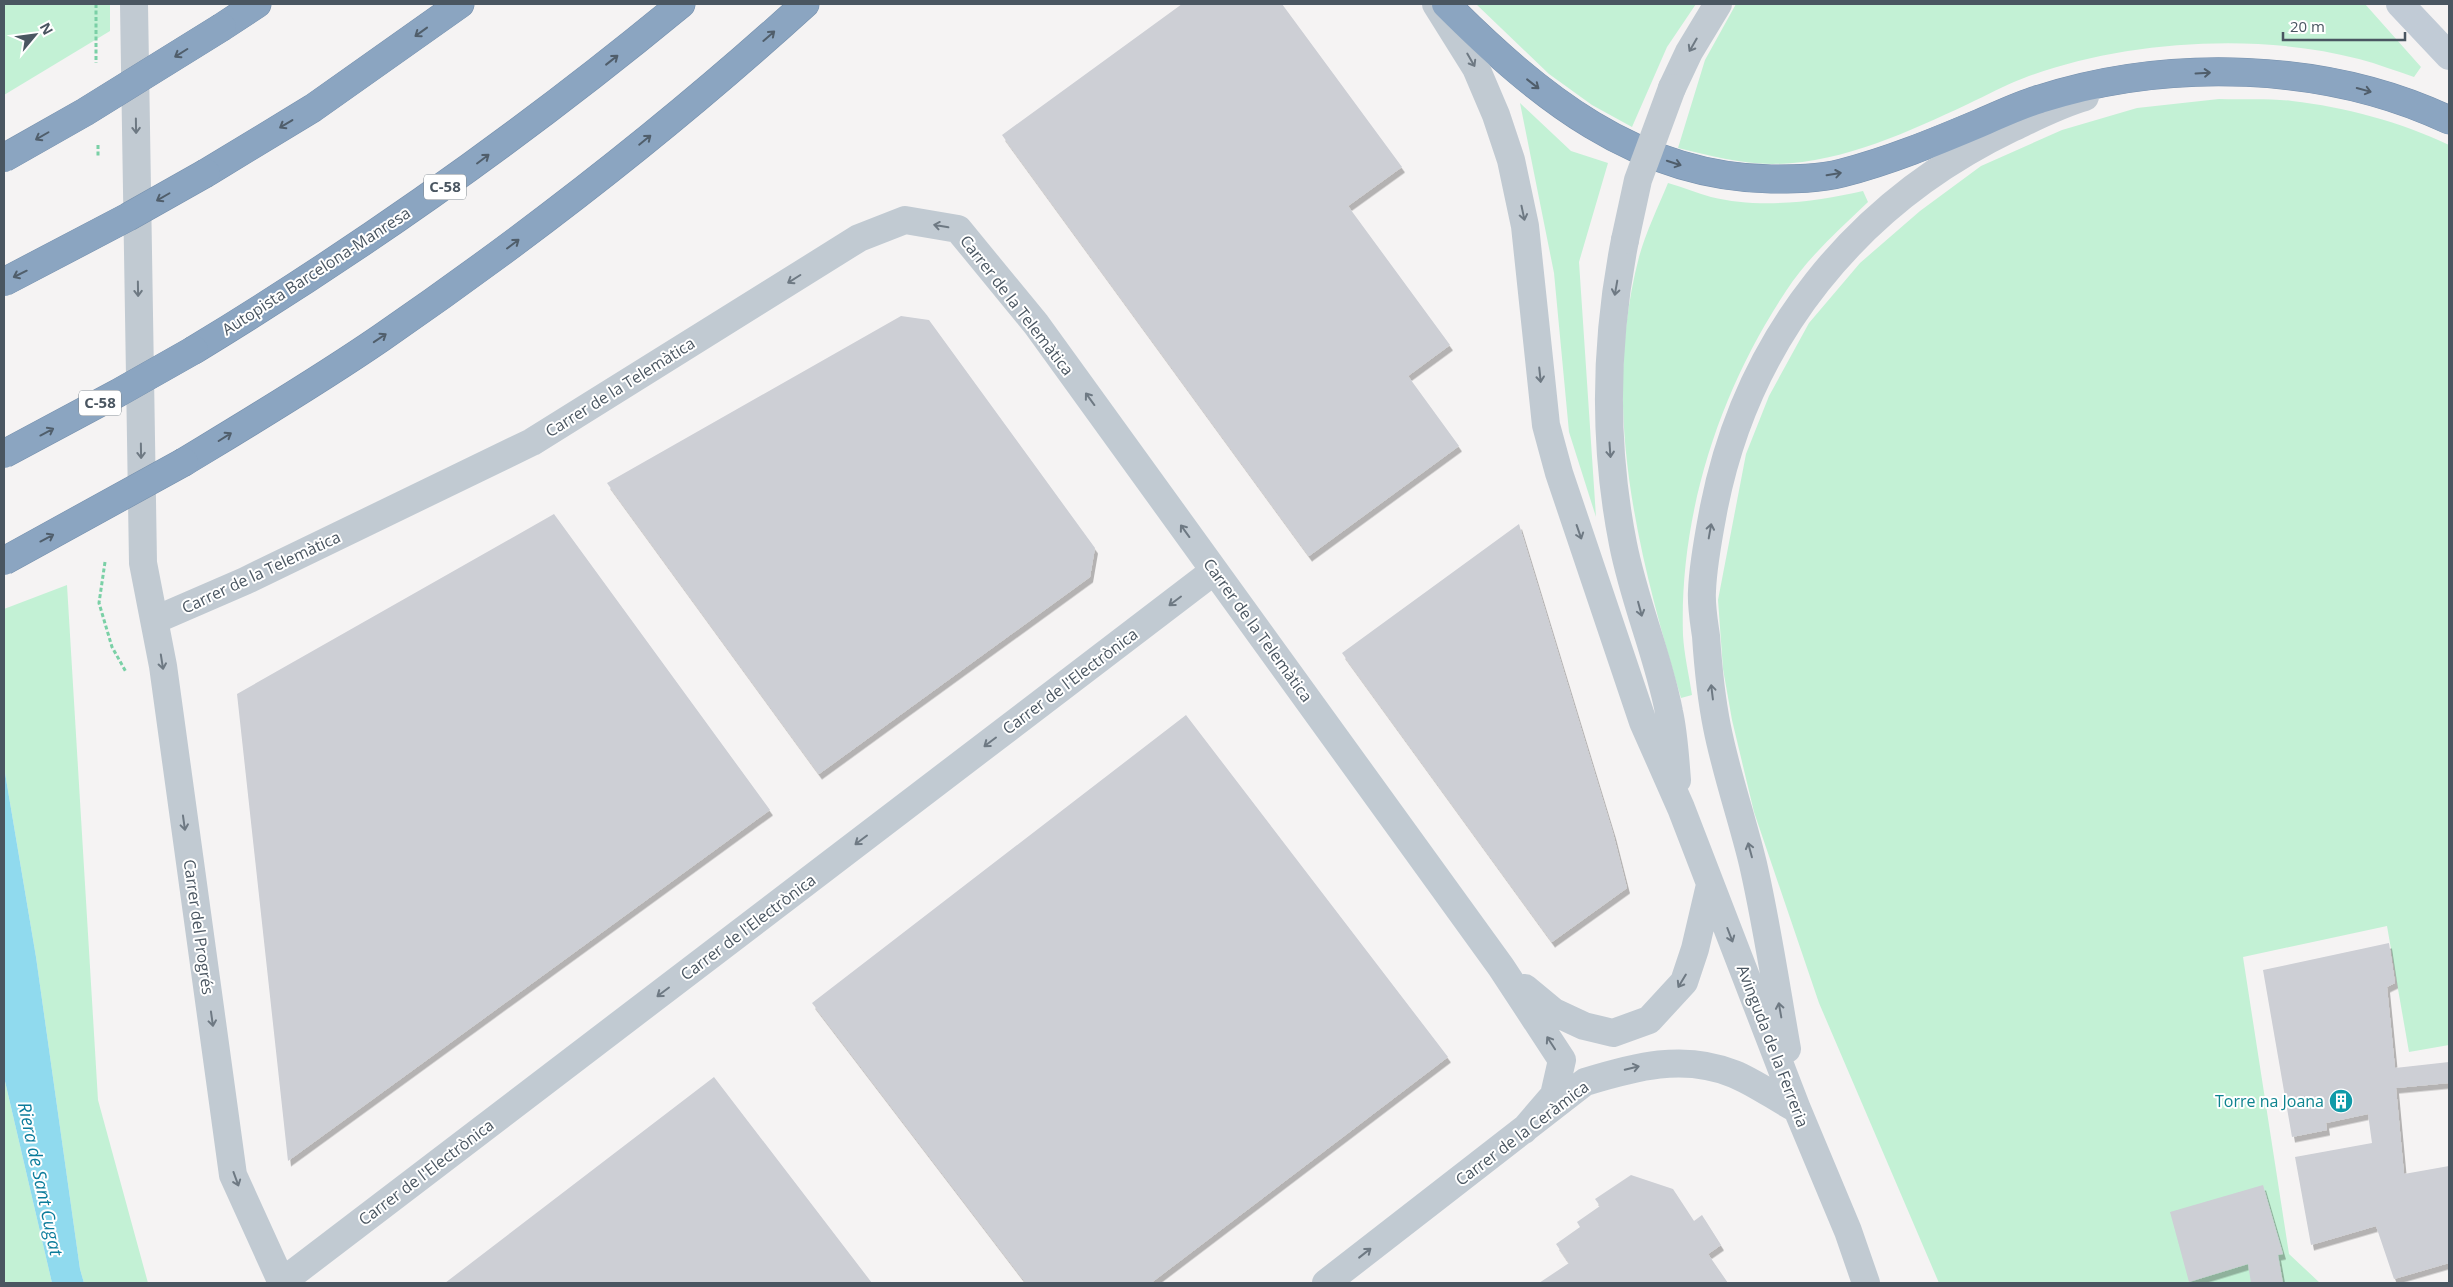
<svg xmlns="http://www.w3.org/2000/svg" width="2453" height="1287" font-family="'Open Sans',sans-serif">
	<defs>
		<filter id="shadow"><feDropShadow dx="3" dy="5.5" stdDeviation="0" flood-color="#0004"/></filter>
	</defs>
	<rect width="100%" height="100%" fill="#f5f3f3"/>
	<!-- green -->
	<path fill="#c3f1d5" d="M4 4H110V31L4 95Z
		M1476 4H1696L1667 47 1632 127 1592 105 1549 74Z
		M1736 4H2365L2421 67 2414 77C2396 71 2378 64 2359 59 2257 32 2122 41 2024 78 2005 85 1987 95 1968 104 1908 132 1840 164 1772 164 1741 164 1708 155 1678 148L1705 60Z
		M2219 99C2243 100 2268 98 2292 101 2345 107 2401 122 2449 145V1045L2409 1052 2387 926 2243 957 2289 1254 2320 1283H1939L1819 1003 1754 812 1732 720 1723 669 1718 600 1746 454 1769 396 1809 323 1860 263 1920 211 1981 166 2062 130 2137 108Z
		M1520 103 1571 151 1608 163 1579 262 1596 517 1569 432 1554 273Z
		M1668 183C1682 187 1697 193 1711 197 1760 209 1815 202 1863 191L1868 202C1839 230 1808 257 1786 291 1720 390 1679 514 1683 635 1684 654 1689 675 1692 695L1681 698C1638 553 1600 408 1639 257 1646 232 1658 207 1668 183Z
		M67 585 98 1100 148 1283H84L80 1269 36 957 4 767V609Z
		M4 1077 52 1283H4Z"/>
	<!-- water -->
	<path fill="#90daee" d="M4 767 36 957 80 1269 84 1283H52L4 1077Z"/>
	<!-- building -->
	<path fill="#cdcfd5" filter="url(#shadow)" d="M1182 4H1282L1402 167 1348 206 1450 345 1408 376 1459 446 1309 556 1002 135Z
		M901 316 929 320 1095 548 1090 577 819 774 607 483Z
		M554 514 770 810 288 1161 237 694Z
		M1519 524 1613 833 1627 888 1552 942 1342 653Z
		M1186 715 1448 1057 1151 1283H1026L812 1003Z
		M2389 943 2395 983 2387 987 2395 1068 2449 1062V1083L2396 1088 2404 1174 2449 1166V1263L2394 1279 2376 1226 2311 1245 2295 1157 2372 1143 2368 1114 2326 1123 2327 1130 2292 1137 2263 970Z
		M714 1077 872 1283H445Z
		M1631 1175 1673 1189 1694 1221 1702 1215 1721 1245 1708 1254 1728 1283H1539L1569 1263 1556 1244 1580 1227 1577 1222 1600 1206 1595 1199Z
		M2263 1185 2283 1254 2278 1255 2283 1283H2251L2248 1264 2189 1282 2170 1212Z"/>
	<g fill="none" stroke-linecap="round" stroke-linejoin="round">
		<!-- motorway casing -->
		<g stroke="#7690ad" stroke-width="29">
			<path id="motorway" d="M1446 4C1537 95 1636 177 1771 179 1794 179 1819 179 1842 173 1889 161 1935 142 1980 123 1999 115 2019 105 2040 99 2169 58 2326 62 2449 120
				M222 27 257 4
				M206 173 313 108 460 4
				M194 350C365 246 527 131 681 4
				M184 462C250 422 317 382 381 338 529 236 672 125 805 4"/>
		</g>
		<!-- path -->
		<path stroke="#7ad0a6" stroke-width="3" stroke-dasharray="4 2.5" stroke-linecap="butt" d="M96 4V63
			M98 145V158
			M105 562 99 603 112 647 126 672"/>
		<!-- minor -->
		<path stroke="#c1cad2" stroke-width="28" d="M134 4 143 563 163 666 233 1175 282 1283
			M1436 4 1476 68 1496 115 1511 160 1525 226 1546 425 1559 473 1643 722 1681 808 1797 1109 1848 1231 1866 1283
			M1672 88 1689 52 1718 4
			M1625 240C1605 341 1603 443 1623 544 1634 601 1658 655 1669 712 1674 734 1675 757 1677 780
			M155 620 245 581 532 442 859 238 905 220 958 229 1036 324 1501 967 1562 1060 1554 1095 1524 1130
			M1525 988 1554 1012 1584 1026 1613 1033 1649 1020 1684 982 1695 949 1710 885
			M1787 1049C1776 987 1767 925 1753 864 1742 818 1726 773 1717 727 1711 697 1708 666 1706 636 1704 622 1701 606 1702 591 1703 563 1709 534 1714 507 1748 337 1856 203 2012 128 2035 117 2060 104 2085 97
			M282 1282 1214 571
			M1326 1283 1585 1082C1634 1067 1684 1053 1734 1074 1756 1083 1776 1098 1797 1109"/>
		<!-- secondary -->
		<path stroke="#c1cbd6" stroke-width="28" d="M2400 4 2449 56"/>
		<!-- motorway -->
		<use href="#motorway" stroke="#8ba5c1" stroke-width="28"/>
		<!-- motorway-bridge casing -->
		<g stroke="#7690ad" stroke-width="29" stroke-linecap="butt">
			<path id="motorway-bridge" d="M4 158 85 112 222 27
				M4 282 128 217 206 173
				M4 454 118 393 194 350
				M4 561 184 462"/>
		</g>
		<!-- minor-bridge -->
		<path stroke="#c1cad2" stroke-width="28" d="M1625 240 1638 180 1672 88"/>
		<!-- motorway-bridge -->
		<use href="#motorway-bridge" stroke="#8ba5c1" stroke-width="28"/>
	</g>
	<!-- one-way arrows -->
	<defs><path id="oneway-shaft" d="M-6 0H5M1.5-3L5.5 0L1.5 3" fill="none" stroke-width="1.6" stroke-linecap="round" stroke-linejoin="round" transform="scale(1.25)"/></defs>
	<g stroke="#505e6b">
		<use href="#oneway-shaft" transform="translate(421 32) rotate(144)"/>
		<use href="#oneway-shaft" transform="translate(769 36) rotate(-41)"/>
		<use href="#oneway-shaft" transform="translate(181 53) rotate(148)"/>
		<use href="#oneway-shaft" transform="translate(612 60) rotate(-38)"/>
		<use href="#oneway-shaft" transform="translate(2203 73) rotate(-3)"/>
		<use href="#oneway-shaft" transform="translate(1533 84) rotate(38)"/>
		<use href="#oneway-shaft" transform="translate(2364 90) rotate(15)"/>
		<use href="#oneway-shaft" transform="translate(286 124) rotate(149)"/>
		<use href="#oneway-shaft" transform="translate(42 136) rotate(150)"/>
		<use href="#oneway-shaft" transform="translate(645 140) rotate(-39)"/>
		<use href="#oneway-shaft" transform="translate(483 159) rotate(-37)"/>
		<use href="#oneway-shaft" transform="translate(1674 163) rotate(18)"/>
		<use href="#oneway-shaft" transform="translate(1834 174) rotate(-9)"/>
		<use href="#oneway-shaft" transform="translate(163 197) rotate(150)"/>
		<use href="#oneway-shaft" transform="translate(513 244) rotate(-37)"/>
		<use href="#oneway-shaft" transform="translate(20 274) rotate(154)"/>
		<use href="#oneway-shaft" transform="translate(380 338) rotate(-34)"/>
		<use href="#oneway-shaft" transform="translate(47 432) rotate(-28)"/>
		<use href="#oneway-shaft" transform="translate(225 437) rotate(-32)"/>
		<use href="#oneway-shaft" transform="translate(47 538) rotate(-28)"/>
	</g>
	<g stroke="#6e7983">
		<use href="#oneway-shaft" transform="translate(1693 45) rotate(120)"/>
		<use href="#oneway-shaft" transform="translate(1471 60) rotate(60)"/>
		<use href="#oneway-shaft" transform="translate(136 126) rotate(89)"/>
		<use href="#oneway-shaft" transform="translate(1523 213) rotate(78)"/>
		<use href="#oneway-shaft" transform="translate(941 226) rotate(-170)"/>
		<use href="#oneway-shaft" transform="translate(794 279) rotate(148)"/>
		<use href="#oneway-shaft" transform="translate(1616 288) rotate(100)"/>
		<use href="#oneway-shaft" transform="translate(138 289) rotate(89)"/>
		<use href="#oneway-shaft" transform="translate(1540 375) rotate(84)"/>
		<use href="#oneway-shaft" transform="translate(1090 399) rotate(-126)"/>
		<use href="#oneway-shaft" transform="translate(1610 450) rotate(86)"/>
		<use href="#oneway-shaft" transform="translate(141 451) rotate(89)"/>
		<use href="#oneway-shaft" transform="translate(1185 531) rotate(-126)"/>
		<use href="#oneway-shaft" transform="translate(1710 531) rotate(-80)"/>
		<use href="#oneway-shaft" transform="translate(1579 532) rotate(71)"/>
		<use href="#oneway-shaft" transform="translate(1175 601) rotate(143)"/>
		<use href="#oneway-shaft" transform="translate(1640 609) rotate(75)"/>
		<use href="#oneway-shaft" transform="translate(162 662) rotate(81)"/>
		<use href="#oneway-shaft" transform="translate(1712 692) rotate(-97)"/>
		<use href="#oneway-shaft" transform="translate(990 742) rotate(143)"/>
		<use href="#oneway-shaft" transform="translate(184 823) rotate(82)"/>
		<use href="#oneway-shaft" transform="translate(861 840) rotate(143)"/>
		<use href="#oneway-shaft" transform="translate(1750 850) rotate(-105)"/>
		<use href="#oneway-shaft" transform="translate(1730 935) rotate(69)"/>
		<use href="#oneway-shaft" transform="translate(1682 981) rotate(121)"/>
		<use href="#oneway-shaft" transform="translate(663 992) rotate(143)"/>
		<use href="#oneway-shaft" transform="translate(1780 1010) rotate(-100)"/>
		<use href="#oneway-shaft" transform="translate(212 1019) rotate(82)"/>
		<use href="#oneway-shaft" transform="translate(1551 1043) rotate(-123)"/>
		<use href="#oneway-shaft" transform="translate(1632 1068) rotate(-14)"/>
		<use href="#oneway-shaft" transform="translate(236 1179) rotate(70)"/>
		<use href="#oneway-shaft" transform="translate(1365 1253) rotate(-38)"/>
	</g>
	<!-- icons -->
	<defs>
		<g id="building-disc" transform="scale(1.25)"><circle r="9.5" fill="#0f9aa8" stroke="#fff"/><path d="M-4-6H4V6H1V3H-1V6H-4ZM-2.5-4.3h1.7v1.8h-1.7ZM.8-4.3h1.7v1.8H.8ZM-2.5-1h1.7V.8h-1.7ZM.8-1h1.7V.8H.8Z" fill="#fff"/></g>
	</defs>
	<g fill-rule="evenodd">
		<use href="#building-disc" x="2341" y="1101"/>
	</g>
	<g text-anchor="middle" stroke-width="4" stroke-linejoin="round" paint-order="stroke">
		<!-- shield labels -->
		<g fill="#fff" stroke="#808990" stroke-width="1">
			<rect x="424" y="174.5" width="42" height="25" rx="4"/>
			<rect x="79" y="390.5" width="42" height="25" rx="4"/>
		</g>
		<g font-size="15" font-weight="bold" fill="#4a5661">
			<text x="445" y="192">C-58</text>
			<text x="100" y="408">C-58</text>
		</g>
		<!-- street labels -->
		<g font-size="16" fill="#4a5661" stroke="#fff">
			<text transform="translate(316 271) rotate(-33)" y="6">Autopista Barcelona-Manresa</text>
			<text transform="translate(1017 305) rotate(52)" y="6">Carrer de la Telemàtica</text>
			<text transform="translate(620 387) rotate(-32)" y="6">Carrer de la Telemàtica</text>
			<text transform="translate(261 572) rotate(-25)" y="6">Carrer de la Telemàtica</text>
			<text transform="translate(1258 630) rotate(54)" y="6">Carrer de la Telemàtica</text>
			<text transform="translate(1070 681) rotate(-37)" y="6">Carrer de l'Electrònica</text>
			<text transform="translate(199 927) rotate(82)" y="6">Carrer del Progrés</text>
			<text transform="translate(748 927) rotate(-37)" y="6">Carrer de l'Electrònica</text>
			<text transform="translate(1773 1046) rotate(69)" y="6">Avinguda de la Ferreria</text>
			<text transform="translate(1522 1133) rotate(-37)" y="6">Carrer de la Ceràmica</text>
			<text transform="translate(426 1172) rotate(-37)" y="6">Carrer de l'Electrònica</text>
		</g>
		<!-- culture labels -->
		<g font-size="16" fill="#0d838f" stroke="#fff" text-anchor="end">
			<text x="2324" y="1107">Torre na Joana</text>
		</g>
		<!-- water labels -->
		<g font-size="18" font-style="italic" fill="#0c7c9b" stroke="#fff">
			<text transform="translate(40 1179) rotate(78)" y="6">Riera de Sant Cugat</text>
		</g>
	</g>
	<!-- border -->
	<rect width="2453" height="1287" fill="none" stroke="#4a5661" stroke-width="10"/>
	<!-- north arrow -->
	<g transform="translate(35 35) rotate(61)" stroke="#ffffff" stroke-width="4" paint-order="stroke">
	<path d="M0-4L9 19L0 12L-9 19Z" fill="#4a5661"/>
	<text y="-8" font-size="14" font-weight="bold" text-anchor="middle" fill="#4a5661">N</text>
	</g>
	<!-- scale -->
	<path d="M2283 32v8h122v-8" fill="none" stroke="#4a5661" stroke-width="2.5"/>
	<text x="2290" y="32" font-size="15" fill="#4a5661" stroke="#ffffff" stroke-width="4" paint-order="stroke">20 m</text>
</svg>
